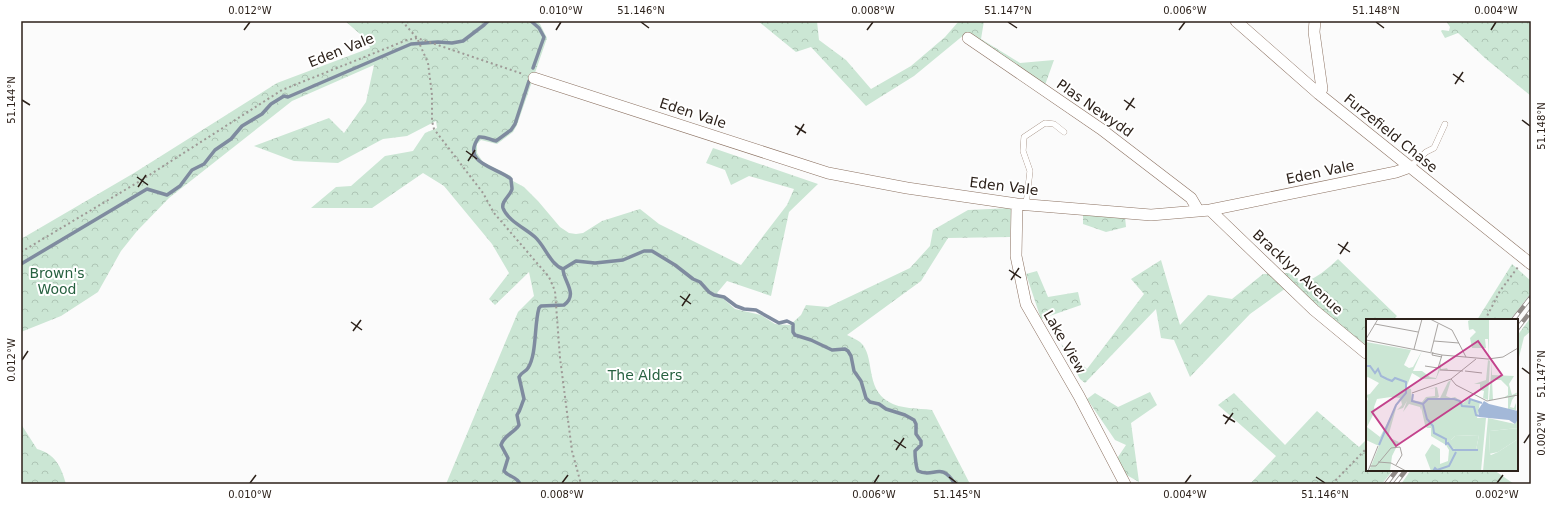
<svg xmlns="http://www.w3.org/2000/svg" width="1552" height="505" font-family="'DejaVu Sans',sans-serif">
	<defs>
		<pattern id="forest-crowns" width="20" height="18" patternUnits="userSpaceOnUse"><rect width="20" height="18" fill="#cbe6d4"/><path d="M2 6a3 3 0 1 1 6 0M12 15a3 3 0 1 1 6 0" fill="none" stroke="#aec5b5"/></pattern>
	</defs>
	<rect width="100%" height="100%" fill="#fbfbfb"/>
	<!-- forest -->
	<path fill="url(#forest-crowns)" d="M345 21H536L540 24 547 38 517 125 513 132 497 144 481 140 477 144V153L483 162 511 176 513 181 524 187 538 201 560 227 569 233 576 234 583 233 602 221 640 209 659 224 741 265 787 205 794 189 749 176 731 185 725 170 706 163 713 148 818 184 789 212 771 296 727 281 717 293 735 309 761 315 775 324 790 325 801 315 806 305 828 307 910 268 930 246 933 230 968 210 1011 208 1010 237 948 238 921 281 847 335C851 337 856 339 860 342 876 356 864 388 889 402 900 409 918 408 932 410L970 484H446L518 312 534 296 529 272 495 305 489 299 509 273 492 244 444 186 423 173 372 208H311L336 187 351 186 385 156 413 151 425 133 437 128 436 121 407 136 383 139 338 163 294 161 254 146 329 118 344 133 366 102 374 65 292 101 169 198 137 231 121 251 98 292 61 316 21 332V239L134 173 277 83 370 48 367 40Z
		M758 21H817L819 40 846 60 871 89 911 66 945 37 959 21H984L981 39 1020 63 1054 60 1045 85 965 34 914 76 866 106 811 47 796 52Z
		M1446 21H1531V96L1486 59 1458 33 1445 38 1441 31 1442 30 1449 31 1450 27Z
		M1083 214 1125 217 1126 227 1106 232 1083 224Z
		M1338 259 1397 316 1393 320H1367V346L1330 317 1293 283 1250 314 1190 377 1174 340 1161 338 1156 309 1085 383 1080 379 1061 344 1087 369 1144 294 1131 279 1161 260 1180 325 1208 295 1232 299 1263 274 1290 273 1303 282C1318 278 1327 269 1338 259Z
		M1512 264 1531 281V293L1510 320H1477Z
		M1037 271 1048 297 1078 292 1081 305 1041 319 1026 274Z
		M1531 317V331L1524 337 1517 365V336Z
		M1150 392 1157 405 1131 423 1139 482 1123 473 1116 460 1126 445 1115 440 1087 399 1095 393 1118 407Z
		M1234 393 1285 445 1317 411 1359 447 1367 439V470H1393L1382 484H1250L1276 456 1218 405Z
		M21 424 37 449C55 454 61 466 66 484H21Z
		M1411 470H1494L1514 484H1401Z"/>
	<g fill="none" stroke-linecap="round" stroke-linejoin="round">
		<!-- stream -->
		<path stroke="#7f8b9f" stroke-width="3.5" d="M531 21 539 28 544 37 533 68
			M529 81 515 124 511 130 496 141C490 140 485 136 479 137 460 163 496 167 511 179 511 182 512 186 512 189 511 195 501 201 503 208 507 220 526 229 535 237 545 246 550 264 563 269
			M21 264 147 189 167 195 180 186 192 170 204 164 215 150 231 139 242 126 262 114 271 104 284 96 288 97 411 44 438 42 452 43 463 41 484 25 488 21
			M563 269 576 261 595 263 623 260 644 251H652L675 265 693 279 700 282 709 292 714 295 724 297 736 306 744 309 756 310 779 323 787 321 793 324V332L795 335 811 340 832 350 845 349 848 351 851 356 854 371 861 381 866 398 870 402 879 404 886 409 905 415 914 420 916 424V434L921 441V445L915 451C915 456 916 468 918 471 934 479 940 460 955 484
			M520 484C517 476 508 477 504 471L508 458 501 445C504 435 514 433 519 425L517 415C521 410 521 405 524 399L519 377C521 372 526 372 528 368 537 354 534 325 539 308L541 306 564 305C579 294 563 281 563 269"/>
		<!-- lane casing -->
		<g stroke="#8c7262" stroke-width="6">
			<path id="lane" d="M1410 167 1426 152 1434 148 1445 124
				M1026 205 1030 171 1023 151 1024 137 1045 123 1054 124 1064 132"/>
		</g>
		<!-- street casing -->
		<g stroke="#8c7262" stroke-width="12">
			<path id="street" d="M1236 21 1319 94 1531 264
				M1315 21 1314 32 1322 89 1319 94
				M968 38 1101 129 1191 198 1198 210
				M534 78 828 173 907 188 1017 204 1151 215 1210 210 1396 172 1410 167
				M1017 204 1016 256 1026 304 1079 396 1125 484
				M1210 210 1314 310 1366 353"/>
		</g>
		<!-- path -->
		<path stroke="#9e9996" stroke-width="2" stroke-dasharray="2 3" stroke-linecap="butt" d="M402 21 417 38 428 63 432 95V121L434 129 483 193 494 213 549 277 555 291 560 358 572 451 581 484
			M21 252 140 181 282 90 407 40 417 38 523 74
			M1485 320 1500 291 1518 267
			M1332 484 1367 448"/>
		<!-- lane -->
		<use href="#lane" stroke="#fff" stroke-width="5.5"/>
		<!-- street -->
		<use href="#street" stroke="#fff" stroke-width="11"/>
		<!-- rail casing -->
		<g stroke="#908a87" stroke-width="4.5">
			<path id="rail" d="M1513 320 1531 297
				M1517 329 1531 311
				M1386 484 1397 470
				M1395 484 1406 470"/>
		</g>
		<!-- rail -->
		<use href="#rail" stroke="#fff" stroke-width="3" stroke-dasharray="9" stroke-linecap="butt"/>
	</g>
	<!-- ticks -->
	<path fill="none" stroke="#2c211a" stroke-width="1.5" d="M641 22 649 28M1008 22 1017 28M1376 22 1384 28M244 30 250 22M556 30 561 22M867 30 873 22M1179 30 1185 22M1491 30 1496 22M1453 74 1464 82M1455 84 1463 72M22 100 30 105M1124 100 1135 108M1126 110 1134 98M1522 120 1530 126M795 126 806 133M797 135 804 124M466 151 477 159M468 161 475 150M137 177 148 185M138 187 146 175M1338 244 1350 252M1340 254 1348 242M1009 270 1021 278M1011 280 1019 268M680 296 691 304M682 306 690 294M351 322 362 330M353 331 361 320M22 360 28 351M1522 368 1530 374M1223 415 1235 422M1225 424 1233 413M894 440 906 448M1524 443 1530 434M896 450 904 438M949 477 957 483M1316 477 1325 483M250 483 256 475M562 483 568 475M874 483 879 475M1185 483 1191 475M1497 483 1503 475"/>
	<g text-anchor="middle" stroke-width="4" stroke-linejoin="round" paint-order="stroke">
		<!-- street labels -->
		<g font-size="14" fill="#2c211a" stroke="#fff">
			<text transform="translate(341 50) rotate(-22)" y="5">Eden Vale</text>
			<text transform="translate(1095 108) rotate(35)" y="5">Plas Newydd</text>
			<text transform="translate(693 113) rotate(18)" y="5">Eden Vale</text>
			<text transform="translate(1391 133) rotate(39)" y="5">Furzefield Chase</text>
			<text transform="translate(1320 172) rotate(-12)" y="5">Eden Vale</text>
			<text transform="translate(1004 186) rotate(7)" y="5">Eden Vale</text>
			<text transform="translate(1298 272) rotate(43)" y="5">Bracklyn Avenue</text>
			<text transform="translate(1065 342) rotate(60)" y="5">Lake View</text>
		</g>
		<!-- park labels -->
		<g font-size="14" fill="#276140" stroke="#fff">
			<text x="57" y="278">Brown's<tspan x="57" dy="16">Wood</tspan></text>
			<text x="645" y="380">The Alders</text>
		</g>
	</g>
	<!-- overview -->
	<g transform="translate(1366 319)">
		<rect width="152" height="152" fill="#fbfbfb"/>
		<path d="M152 109V120L132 133 123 135 124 112ZM113 116 110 131 93 132 85 128V121L89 117Z" fill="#cbe6d4"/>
		<path d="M106 0H123V39L122 20H119L120 29H106L104 19 110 13 107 10 103 11 102 2ZM0 23 45 31 38 46 43 49 47 48 56 32 47 52H56L64 58 70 59 75 42V50L81 49 82 51H74L70 60H56L46 54 40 69 45 70 46 81 56 83 60 78 69 77V69L62 70 71 68 73 78 69 80 74 79 82 63 85 61 80 77 85 79 89 78 97 84 102 80 114 83 111 99H120L115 152H65L59 136 66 125 74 130V145L82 142 83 131 80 126 65 117V109H61L59 106 55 88 54 91V88L43 85 37 93 41 82 37 89 31 91 36 86 35 81 31 86 22 118 33 123 26 137 24 152H3L13 127 0 121V84L2 80 0 76 4 75 13 64 2 58 0 59ZM25 78 34 79 14 118 1 108 9 92 8 88 11 80ZM113 116 110 131 93 132 85 128V121L89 117ZM122 41 124 42 122 81 117 79 118 72 114 71V65H108L120 61ZM126 42V56L148 57 143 65 146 76 152 73 146 81 144 88 148 89 150 84V91L142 90V78L137 79 142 76V68L135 61H126L127 81H123ZM122 99 149 105 152 100V109L124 112 123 134 125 136 132 133 152 120V152H117Z" fill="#cbe6d4" fill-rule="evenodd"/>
		<path d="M118 82 123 85 152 92 151 102 149 105 143 101 113 98 112 91Z" fill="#a3b8d8"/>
		<path fill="none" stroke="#a3b8d8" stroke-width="2" d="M0 47H4L9 54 12 50 15 57 21 60 26 62 29 59 40 63V74L30 86 13 126M47 75 46 82 57 85M57 85 61 100 67 107 68 114 80 120V125L82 124 87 131H112M57 85 62 80H88L94 82 96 87 108 88 110 96 113 97M103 85 104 80 116 84M67 152 69 149 71 151 83 147 90 133"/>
		<path fill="none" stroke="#a8a4a1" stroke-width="1" d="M64 0 86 11 100 38M9 5 52 13M0 20 12 0M0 21 76 36 122 40 137 38 152 29M68 22 93 24M48 30 56 0M65 33 72 5M67 33 66 36 76 38M59 47 72 49 76 36M74 51 97 52M99 52 116 54M85 60 90 66 121 82 152 76M46 74 85 60 110 40M12 143 25 144 40 152M4 147H10L25 129 34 128 36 136 30 146M2 152 12 127"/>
		<path fill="#c3428c" fill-opacity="0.15" stroke="#c3428c" stroke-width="2" d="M112 22 136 56 30 127 6 93Z"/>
		<rect width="152" height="152" fill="none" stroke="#2c211a" stroke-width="2"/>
	</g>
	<!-- border -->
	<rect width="1552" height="505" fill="none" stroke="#ffffff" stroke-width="44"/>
	<rect x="22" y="22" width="1508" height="461" fill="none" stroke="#2c211a" stroke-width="1.5"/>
	<g font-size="10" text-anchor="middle" fill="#2c211a">
		<text x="250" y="14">0.012°W</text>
		<text x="561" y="14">0.010°W</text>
		<text x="641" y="14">51.146°N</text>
		<text x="873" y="14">0.008°W</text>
		<text x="1008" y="14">51.147°N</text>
		<text x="1185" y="14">0.006°W</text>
		<text x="1376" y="14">51.148°N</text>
		<text x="1496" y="14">0.004°W</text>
		<text transform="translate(11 100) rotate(-90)" y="4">51.144°N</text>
		<text transform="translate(1541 126) rotate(-90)" y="4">51.148°N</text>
		<text transform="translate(11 360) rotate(-90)" y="4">0.012°W</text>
		<text transform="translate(1541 374) rotate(-90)" y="4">51.147°N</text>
		<text transform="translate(1541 434) rotate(-90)" y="4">0.002°W</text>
		<text x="250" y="498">0.010°W</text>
		<text x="562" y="498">0.008°W</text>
		<text x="874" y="498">0.006°W</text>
		<text x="957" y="498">51.145°N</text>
		<text x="1185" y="498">0.004°W</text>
		<text x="1325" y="498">51.146°N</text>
		<text x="1497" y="498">0.002°W</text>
	</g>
</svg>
